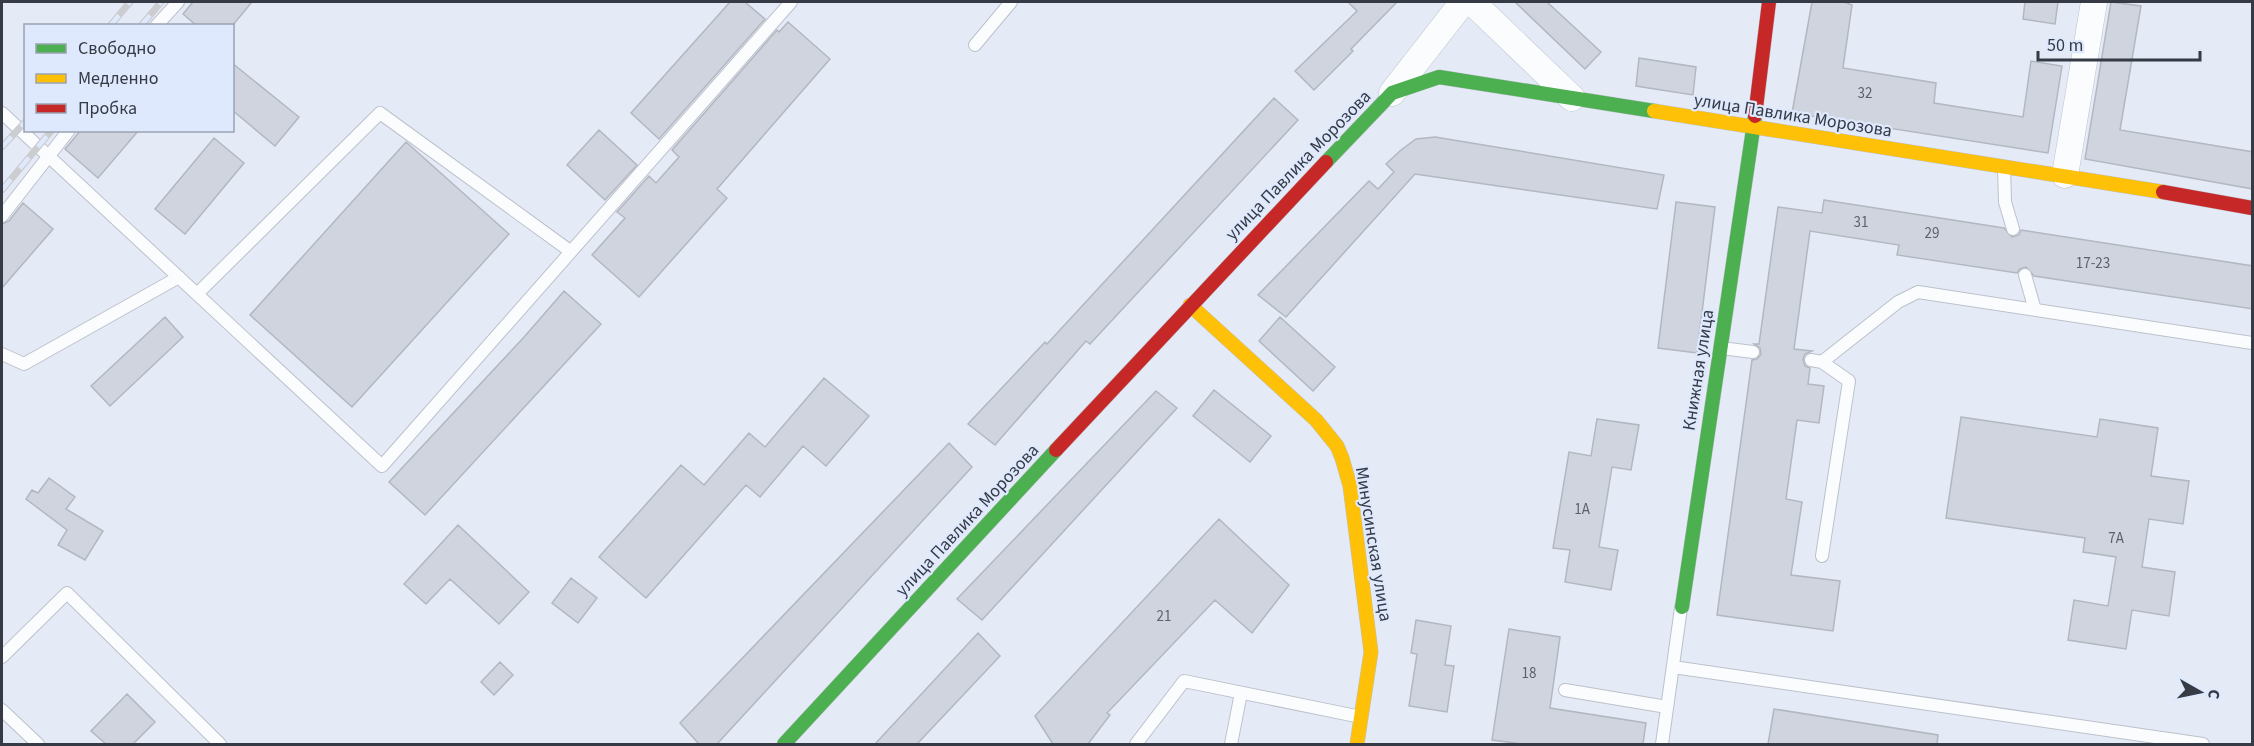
<svg xmlns="http://www.w3.org/2000/svg" width="2254" height="746" font-family="'Source Sans 3',sans-serif">
	<rect width="100%" height="100%" fill="#e5ebf6"/>
	<!-- building -->
	<path fill="#cfd4de" stroke="#b2b7c0" stroke-width="1.5" d="M193 2H252L232 26H197L183 14Z
		M730 2H745L765 19 659 139 631 113Z
		M1348 2H1397L1351 49 1353 51 1314 90 1295 71 1357 11Z
		M1515 2H1547L1601 52 1585 69Z
		M1812 2H1844L1852 5 1843 68 1936 83 1934 103 2023 117 2031 61 2062 66 2048 153 1792 113Z
		M2025 2H2058L2055 24 2023 19Z
		M2111 2 2141 6 2120 130 2253 152V189L2085 159Z
		M788 22 830 59 717 189 727 198 639 297 592 255 625 218 617 212 649 176 656 183 679 157 672 150 777 30 779 32Z
		M1639 58 1696 67 1693 95 1636 86Z
		M232 63 299 117 275 146 232 110Z
		M1274 98 1298 120 1090 344 1086 341 995 445 968 424 1045 342 1047 344Z
		M81 130H139L98 178 65 149Z
		M599 130 637 165 605 200 567 165Z
		M1435 137 1664 175 1657 209 1415 174 1286 317 1258 295 1369 181 1378 189 1394 172 1386 164 1401 150 1416 139Z
		M214 138 244 163 185 234 155 209Z
		M406 142 509 234 352 407 250 315Z
		M1824 200 2004 228 2012 237 2019 235 2021 230 2253 266V309L2034 276 2026 267 2020 269 2017 273 1897 255 1899 245 1810 231 1794 349 1812 351 1805 354 1803 359 1805 366 1810 368 1808 384 1824 386 1819 423 1797 420 1786 499 1802 502 1791 575 1840 581 1833 631 1717 615 1752 360 1757 359 1761 354 1760 348 1754 344H1759L1778 207 1822 213Z
		M1676 202 1715 207 1697 353 1658 348Z
		M23 203 53 229 2 288V224L9 221Z
		M564 291 601 324 425 515 389 482 525 336Z
		M165 317 183 337 110 406 91 386Z
		M1280 317 1335 367 1313 391 1259 341Z
		M824 378 869 416 826 466 803 446 760 497 746 485 646 598 599 557 681 465 704 485 749 433 765 447Z
		M1214 390 1271 436 1250 462 1193 416Z
		M1156 391 1177 408 982 620 957 599Z
		M1961 417 2097 437 2100 419 2158 428 2151 476 2189 481 2183 524 2149 519 2142 567 2175 572 2169 616 2132 610 2126 649 2068 640 2074 600 2108 606 2116 557 2083 552 2085 538 1946 518Z
		M1597 419 1639 425 1631 470 1612 467 1599 547 1618 550 1611 590 1565 582 1570 550 1553 548 1569 452 1591 456Z
		M949 443 972 467 717 744H699L680 723Z
		M49 478 75 497 66 509 103 531 85 560 58 545 67 530 26 499 32 490 38 493Z
		M1219 519 1289 585 1252 633 1215 600 1107 713 1110 715 1088 744H1053L1035 716Z
		M458 525 529 592 499 624 450 579 426 604 404 584Z
		M571 578 597 598 578 623 552 603Z
		M1416 620 1451 626 1445 665 1454 666 1447 712 1409 706 1417 654 1411 653Z
		M1509 629 1560 637 1550 708 1646 723 1643 744H1523L1492 740Z
		M978 633 1000 656 917 744H875Z
		M500 662 513 675 494 695 481 682Z
		M127 694 155 722 133 744H106L91 731Z
		M1774 709 1938 735 1937 744H1768Z"/>
	<g fill="none" stroke-linecap="round" stroke-linejoin="round">
		<!-- lane casing -->
		<g stroke="#bcc1cb" stroke-width="14">
			<path id="lane" d="M156 26 178 2
				M975 45 1011 2
				M2 113 382 466 791 2
				M2004 168 2005 202 2013 229
				M2 216 69 130
				M2025 275 2035 310
				M197 294 380 113 570 251
				M1721 348 1753 352
				M2 354 24 364 179 277
				M1811 360 1822 362 1898 302 1918 292 2252 343
				M1822 556 1849 381 1822 362
				M2 657 67 593 220 744
				M1673 667 2203 744
				M1565 690 1667 707
				M2 710 38 744
				M1136 744 1184 681 1361 717
				M1231 744 1241 693
				M1662 744 1681 608"/>
		</g>
		<!-- street casing -->
		<g stroke="#bcc1cb" stroke-width="27">
			<path id="street" d="M1472 2 1572 98
				M1392 93 1463 2
				M2065 175 2094 2"/>
		</g>
		<!-- fast casing -->
		<g stroke="#bcc1cb" stroke-width="15">
			<path id="fast" d="M1326 162 1392 93 1439 77 1654 111
				M1682 607 1755 116
				M784 744 1056 450"/>
		</g>
		<!-- slow casing -->
		<g stroke="#bcc1cb" stroke-width="15">
			<path id="slow" d="M1654 111 2163 192
				M1190 305 1316 420 1337 446 1342 458 1350 486 1371 652 1357 744"/>
		</g>
		<!-- jam casing -->
		<g stroke="#bcc1cb" stroke-width="15">
			<path id="jam" d="M1755 116 1769 2
				M2163 192 2252 208
				M1056 450 1326 162"/>
		</g>
		<!-- lane -->
		<use href="#lane" stroke="#fbfcfe" stroke-width="12"/>
		<!-- street -->
		<use href="#street" stroke="#fbfcfe" stroke-width="26"/>
		<!-- fast -->
		<use href="#fast" stroke="#4caf50" stroke-width="14"/>
		<!-- slow -->
		<use href="#slow" stroke="#ffc107" stroke-width="14"/>
		<!-- jam -->
		<use href="#jam" stroke="#c62828" stroke-width="14"/>
		<!-- rail casing -->
		<g stroke="#cccdd1" stroke-width="7">
			<path id="rail" d="M110 26 130 2
				M141 26 161 2
				M2 147 26 121
				M2 190 52 130"/>
		</g>
		<!-- rail -->
		<use href="#rail" stroke="#dee9fd" stroke-width="4.5" stroke-dasharray="14" stroke-linecap="butt"/>
	</g>
	<g text-anchor="middle" stroke-width="4.5" stroke-linejoin="round" paint-order="stroke">
		<!-- number labels -->
		<g font-size="15" fill="#5c616b">
			<text x="1865" y="98">32</text>
			<text x="1861" y="227">31</text>
			<text x="1932" y="238">29</text>
			<text x="2093" y="268">17-23</text>
			<text x="1582" y="514">1А</text>
			<text x="2116" y="543">7А</text>
			<text x="1164" y="621">21</text>
			<text x="1529" y="678">18</text>
		</g>
		<!-- street labels -->
		<g font-size="18" fill="#353a44" stroke="#dee9fd">
			<text transform="translate(1793 115) rotate(9)" y="6">улица Павлика Морозова</text>
			<text transform="translate(1298 165) rotate(-46)" y="6">улица Павлика Морозова</text>
			<text transform="translate(1698 370) rotate(-81)" y="6">Книжная улица</text>
			<text transform="translate(967 520) rotate(-47)" y="6">улица Павлика Морозова</text>
			<text transform="translate(1374 544) rotate(81)" y="6">Минусинская улица</text>
		</g>
	</g>
	<!-- border -->
	<rect width="2254" height="746" fill="none" stroke="#353a44" stroke-width="6"/>
	<!-- legend -->
	<rect x="24" y="24" width="210" height="108" fill="#dee9fd" stroke="#9aa3b3" stroke-width="1.5"/>
	<rect x="36" y="44" width="30" height="9" fill="#4caf50" stroke="#9aa3b3" stroke-width="1.5"/>
	<text x="78" y="54" font-size="18" fill="#353a44">Свободно</text>
	<rect x="36" y="74" width="30" height="9" fill="#ffc107" stroke="#9aa3b3" stroke-width="1.5"/>
	<text x="78" y="84" font-size="18" fill="#353a44">Медленно</text>
	<rect x="36" y="104" width="30" height="9" fill="#c62828" stroke="#9aa3b3" stroke-width="1.5"/>
	<text x="78" y="114" font-size="18" fill="#353a44">Пробка</text>
	<!-- north arrow -->
	<g transform="translate(2200 692) rotate(99)" stroke="#dee9fd" stroke-width="4.5" paint-order="stroke">
	<path d="M0-4.5L10 22L0 15L-10 22Z" fill="#353a44"/>
	<text y="-9" font-size="16" font-weight="bold" text-anchor="middle" fill="#353a44">С</text>
	</g>
	<!-- scale -->
	<path d="M2038 51v9h162v-9" fill="none" stroke="#353a44" stroke-width="3"/>
	<text x="2047" y="51" font-size="18" fill="#353a44" stroke="#dee9fd" stroke-width="4.5" paint-order="stroke">50 m</text>
</svg>
